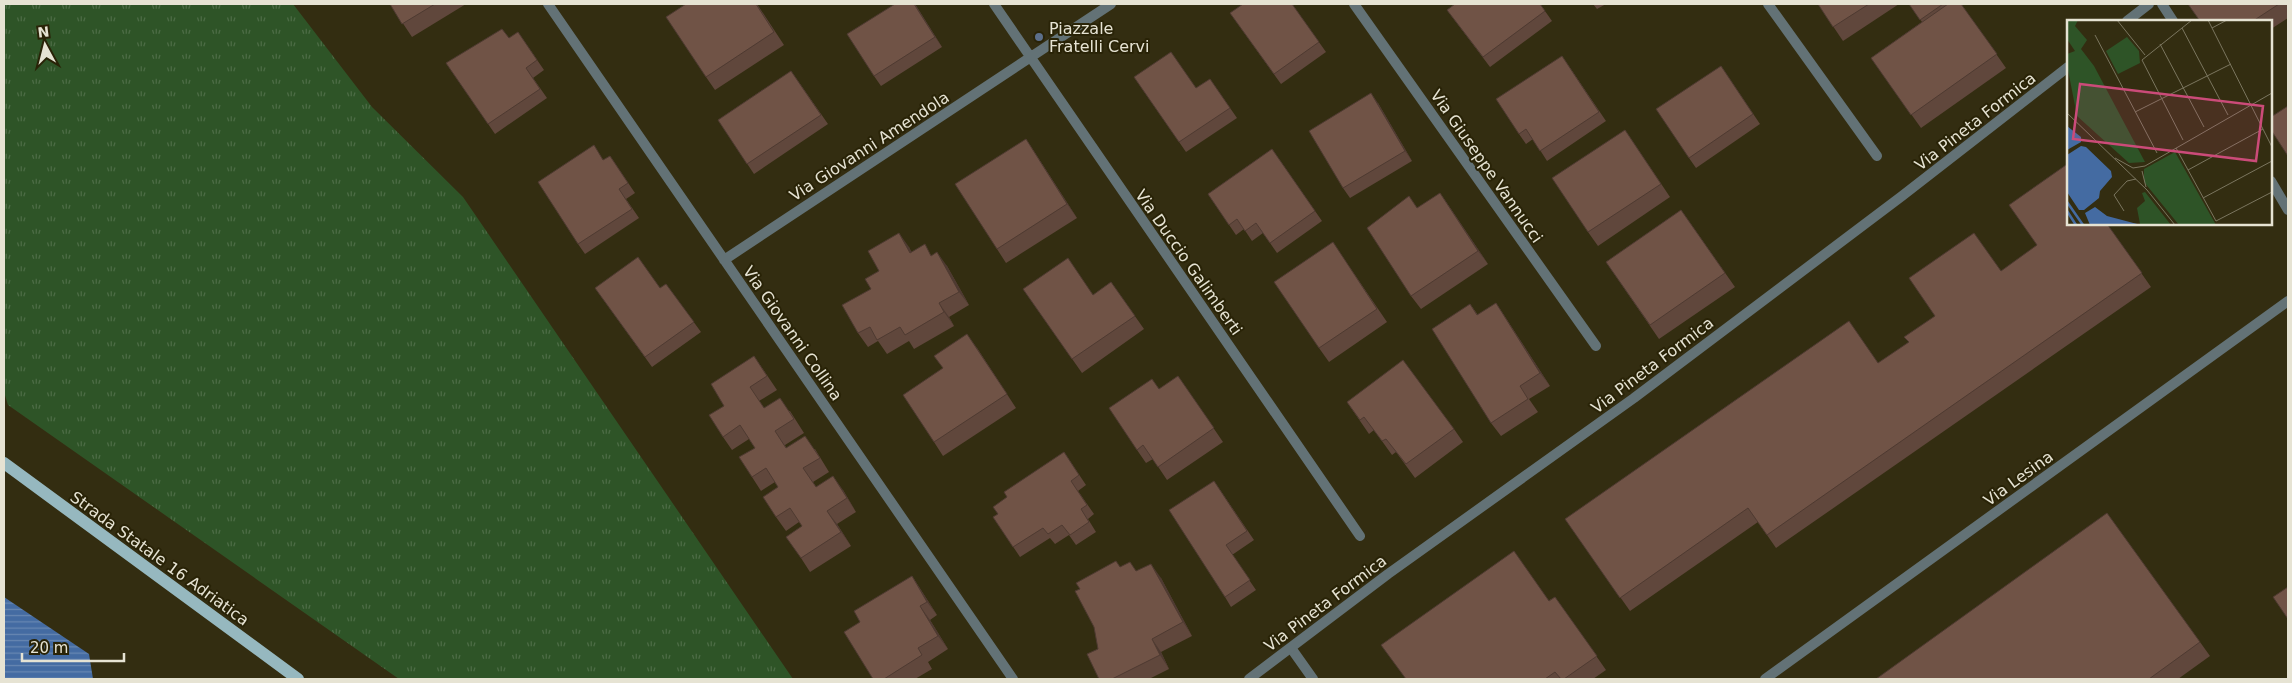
<svg xmlns="http://www.w3.org/2000/svg" width="2292" height="683" font-family="'DejaVu Sans',sans-serif">
	<defs>
		<pattern id="grass-tufts" width="24" height="20" patternUnits="userSpaceOnUse" patternTransform="scale(1.25)"><rect width="24" height="20" fill="#2e5427"/><path d="M3 7l-1-3M5 7V3M7 7l1-3M15 17l-1-3M17 17v-4M19 17l1-3" fill="none" stroke="#4c6c45"/></pattern>
		<pattern id="water-rules" width="6" height="5" patternUnits="userSpaceOnUse" patternTransform="scale(1.25)"><rect width="6" height="5" fill="#446ba2"/><path d="M0 2.5h6" fill="none" stroke="#6887b2"/></pattern>
	</defs>
	<rect width="100%" height="100%" fill="#332d11"/>
	<!-- grass -->
	<path fill="url(#grass-tufts)" d="M4 4H293L372 107 463 197 793 679H399L8 405 4 392Z"/>
	<!-- water -->
	<path fill="url(#water-rules)" d="M4 597 89 654 93 679H4Z"/>
	<g fill="none" stroke-linecap="round" stroke-linejoin="round">
		<!-- minor -->
		<path stroke="#637276" stroke-width="10" d="M548 4 1013 679
			M994 4 1360 536
			M1354 4 1596 346
			M1768 4 1877 156
			M724 260 1111 4
			M1291 648 1313 679
			M1765 679 2288 301"/>
		<!-- tertiary -->
		<path stroke="#637276" stroke-width="10" d="M2162 4 2173 21
			M2127 21 2149 4
			M2271 181 2288 210
			M1249 679 1388 574 1634 398 1902 196 2068 67"/>
		<!-- primary -->
		<path stroke="#96b8bf" stroke-width="12" d="M4 463 298 679"/>
	</g>
	<!-- wall -->
	<path fill="#60473c" d="M390 4H466L412 37Z
		M757 4 784 45 715 90 706 77Z
		M895 4H915L942 47 881 86 874 76Z
		M1292 4 1326 52 1281 84 1230 13Z
		M1540 4 1552 21 1490 67 1447 10Z
		M1593 4H1606L1597 9Z
		M1818 4H1899L1843 41Z
		M1909 4H1961L2006 68 1921 128 1871 58 1922 22Z
		M2188 4H2288V18L2271 29V21H2200Z
		M518 32 544 70 533 78 547 98 495 134 446 63 509 38Z
		M1562 56 1606 121 1547 161 1533 139 1526 144 1519 134Z
		M1721 66 1760 124 1696 168 1689 158Z
		M791 71 828 124 754 174 718 120Z
		M1134 77 1196 88 1210 79 1237 118 1186 152Z
		M1378 103 1412 161 1350 198 1343 188Z
		M1625 130 1670 197 1598 246 1588 232Z
		M1026 139 1077 218 1006 263 997 249Z
		M1272 149 1322 221 1277 253 1263 233 1252 241 1244 229 1236 235 1208 194Z
		M610 156 635 193 626 199 639 218 585 254 578 244 604 160Z
		M1440 193 1488 264 1421 309 1411 296 1409 196 1417 208Z
		M1681 210 1735 287 1659 339 1606 262Z
		M2107 224 2151 287 1776 548 1758 522 1630 611 1565 519 1878 363 1908 343 2001 271Z
		M909 247 911 252 932 255 947 266 969 305 949 317 954 326 914 349 909 341 887 354 878 341 868 347 858 333 871 289 879 271Z
		M1342 256 1387 322 1329 362 1319 348Z
		M1111 282 1144 329 1082 373 1023 289 1093 295Z
		M666 284 701 332 652 367 595 288H660Z
		M1496 303 1550 386 1529 399 1538 412 1501 436 1491 423 1470 304 1478 315Z
		M977 348 1016 408 943 456 934 442 943 368Z
		M754 356 777 390 759 401 764 408 790 411 804 433 785 445 786 448 815 449 829 472 813 482 816 487 843 490 856 512 837 524 851 546 810 572 801 558 802 526 799 522 786 531 776 517 778 487 775 482 761 491 752 477 755 448 749 439 732 450 723 437 724 406Z
		M1178 376 1223 442 1167 480 1153 459 1146 463 1137 450 1159 389Z
		M1347 402 1454 429 1463 442 1415 478 1396 452 1392 455 1374 430 1369 434Z
		M1064 452 1086 485 1078 491 1094 514 1088 519 1096 532 1076 545 1069 535 1055 544 1050 538 1020 557 993 517 998 514 1007 497Z
		M1214 481 1254 540 1232 555 1256 590 1231 607 1225 597Z
		M1120 567 1161 578 1192 636 1161 652 1169 669 1149 679H1099L1098 649Z
		M912 576 921 590 937 615 930 620 948 649 928 662 932 669 915 679H873Z
		M1555 597 1606 670 1593 679H1406Z
		M2200 642 2210 656 2178 679H1876Z"/>
	<!-- shaded-wall -->
	<path fill="#4e3a31" d="M914 4H915L942 47 935 37Z
		M1371 93 1378 103 1412 161 1405 151Z
		M1026 139 1035 153 1077 218 1067 204Z
		M1440 193 1449 206 1488 264 1478 251Z
		M899 233 909 247 920 267 910 253Z
		M937 252 947 266 969 305 959 292Z
		M939 303 949 317 954 326 944 312Z
		M1496 303 1505 317 1550 386 1540 373Z
		M967 334 977 348 1016 408 1007 394Z
		M833 476 843 490 856 512 847 498Z
		M827 511 837 524 851 546 841 532Z
		M1151 564 1161 578 1192 636 1183 622Z
		M912 576 921 590 937 615 927 602Z
		M920 606 930 620 948 649 938 636Z
		M1152 639 1161 652 1169 669 1160 655Z"/>
	<!-- building -->
	<path fill="#705346" stroke="#4e3a31" d="M390 4H435L402 24Z
		M686 4H756L774 32 706 77 666 17Z
		M895 4H914L935 37 874 76 847 34Z
		M1243 4H1292L1319 42 1274 74 1230 13Z
		M1455 4H1540L1545 11 1483 57 1447 10Z
		M1818 4H1869L1833 27Z
		M1909 4H1943L1920 20Z
		M1948 4H1961L1997 54 1911 115 1871 58Z
		M2188 4H2279L2253 21H2200Z
		M502 29 509 38 518 32 537 60 526 68 540 89 488 124 446 63Z
		M1171 52 1196 88 1210 79 1230 108 1179 142 1134 77Z
		M1562 56 1599 112 1540 151 1526 129 1519 134 1496 99Z
		M1721 66 1753 114 1689 158 1656 109Z
		M791 71 821 115 747 164 718 120Z
		M1371 93 1405 151 1343 188 1309 131Z
		M2288 106V156L2271 130V117Z
		M1625 130 1661 184 1588 232 1552 178Z
		M1026 139 1067 204 997 249 955 184Z
		M594 145 603 160 610 156 628 183 619 189 632 209 578 244 538 182Z
		M1272 149 1315 211 1270 243 1256 223 1245 231 1237 219 1229 225 1208 194Z
		M2066 165 2068 168V224H2107L2142 273 1767 535 1748 508 1620 598 1565 519 1849 321 1878 363 1909 342 1904 337 1935 316 1909 278 1974 233 2001 271 2037 245 2009 205Z
		M1440 193 1478 251 1411 296 1367 228 1409 196 1417 208Z
		M1681 210 1725 273 1650 325 1606 262Z
		M899 233 910 253 925 244 931 256 937 252 959 292 939 303 944 312 905 335 900 327 877 340 870 327 858 333 842 305 871 289 865 279 879 271 868 251Z
		M1333 242 1377 309 1319 348 1274 282Z
		M638 257 660 288 666 284 694 322 645 357 595 288Z
		M1068 258 1093 295 1111 282 1135 316 1072 359 1023 289Z
		M1496 303 1540 373 1520 386 1528 399 1491 423 1432 329 1470 304 1477 315Z
		M967 334 1007 394 934 442 903 395 943 368 934 356Z
		M754 356 767 376 750 387 764 408 780 398 794 419 775 431 786 448 805 436 820 458 803 468 816 487 833 476 847 498 827 511 841 532 801 558 786 537 802 526 790 508 776 517 763 497 778 487 766 468 752 477 739 457 755 448 740 425 723 437 709 415 724 406 711 384Z
		M1403 360 1454 429 1406 464 1386 439 1382 441 1364 417 1360 420 1347 402Z
		M1178 376 1214 428 1158 467 1143 445 1137 450 1109 408 1152 379 1159 389Z
		M1064 452 1079 475 1071 481 1087 505 1081 509 1089 522 1070 535 1062 525 1048 534 1043 528 1013 547 993 517 998 514 993 507 1007 497 1004 492Z
		M1214 481 1247 531 1226 545 1250 580 1225 597 1169 510Z
		M2107 513 2200 642 2149 679H1876Z
		M1514 551 1549 601 1555 597 1597 656 1564 679H1561L1555 672 1545 679H1406L1381 645Z
		M1116 561 1120 567 1130 562 1136 571 1151 564 1183 622 1152 639 1160 655 1112 679H1099L1087 654 1098 649 1094 627 1075 591 1080 589 1076 583Z
		M912 576 927 602 920 606 938 636 918 648 922 655 884 679H873L844 632 860 622 854 611Z
		M2288 587V619L2273 597Z"/>
	<!-- markers -->
	<circle fill="#5c6f8a" stroke="#292307" stroke-width="2" cx="1039" cy="37" r="5"/>
	<g text-anchor="middle" stroke-width="4" stroke-linejoin="round" paint-order="stroke">
		<!-- poi labels -->
		<g font-size="16" fill="#e6e3d3" stroke="#292307" text-anchor="start">
			<text x="1049" y="34">Piazzale<tspan x="1049" dy="18">Fratelli Cervi</tspan></text>
		</g>
		<!-- street labels -->
		<g font-size="16" fill="#e6e3d3" stroke="#292307">
			<text transform="translate(1975 121) rotate(-38)" y="6">Via Pineta Formica</text>
			<text transform="translate(869 146) rotate(-33)" y="6">Via Giovanni Amendola</text>
			<text transform="translate(1487 166) rotate(55)" y="6">Via Giuseppe Vannucci</text>
			<text transform="translate(1189 262) rotate(55)" y="6">Via Duccio Galimberti</text>
			<text transform="translate(793 333) rotate(55)" y="6">Via Giovanni Collina</text>
			<text transform="translate(1652 365) rotate(-37)" y="6">Via Pineta Formica</text>
			<text transform="translate(2018 478) rotate(-36)" y="6">Via Lesina</text>
			<text transform="translate(160 558) rotate(36)" y="6">Strada Statale 16 Adriatica</text>
			<text transform="translate(1325 603) rotate(-37)" y="6">Via Pineta Formica</text>
		</g>
	</g>
	<!-- overview -->
	<g transform="translate(2067 20)">
		<rect width="205" height="205" fill="#332d11"/>
		<path d="M0 0H11L8 6 20 20 14 29 27 46 78 142 62 143 10 96 0 45V34L8 31 0 19ZM108 132 149 205H112L77 162V149Z" fill="#2e5427"/>
		<path d="M78 172 104 205 73 204 70 188 78 181 75 173Z" fill="#2e5427"/>
		<path d="M60 17 72 31 73 43 51 54 39 31Z" fill="#2e5427"/>
		<path d="M0 106 14 117V122L0 130ZM14 126 19 127 44 151 45 157 33 171 32 178 17 190H12L0 172V135ZM28 187 40 196 74 205H23L18 193Z" fill="#446ba2"/>
		<path fill="none" stroke="#446ba2" stroke-width="2.5" d="M0 182 16 205M0 191 9 205"/>
		<path fill="none" stroke="#7b765f" stroke-width="1" d="M50 0 78 35M141 0 205 127M115 8 161 95M145 8 160 0M28 15 90 133M93 24 137 107M68 92 164 44M0 93 80 170 108 205M116 120 75 40 125 0M109 128 149 201 205 172M48 138 66 148 78 146 205 73M121 150 196 109M75 151 79 167M136 178 205 141M57 191 47 175 60 161 69 159"/>
		<path fill="#cb4b79" fill-opacity="0.15" stroke="#cb4b79" stroke-width="2.5" d="M13 64 196 86 189 141 6 119Z"/>
		<rect width="205" height="205" fill="none" stroke="#e6e3d3" stroke-width="2.5"/>
	</g>
	<!-- border -->
	<rect width="2292" height="683" fill="none" stroke="#e6e3d3" stroke-width="10"/>
	<!-- north arrow -->
	<g transform="translate(45 45) rotate(353)" stroke="#292307" stroke-width="4" paint-order="stroke">
	<path d="M0-4L9 19L0 12L-9 19Z" fill="#e6e3d3"/>
	<text y="-8" font-size="14" font-weight="bold" text-anchor="middle" fill="#e6e3d3">N</text>
	</g>
	<!-- scale -->
	<path d="M22 653v8h102v-8" fill="none" stroke="#e6e3d3" stroke-width="2.5"/>
	<text x="30" y="653" font-size="15" fill="#e6e3d3" stroke="#292307" stroke-width="4" paint-order="stroke">20 m</text>
</svg>
